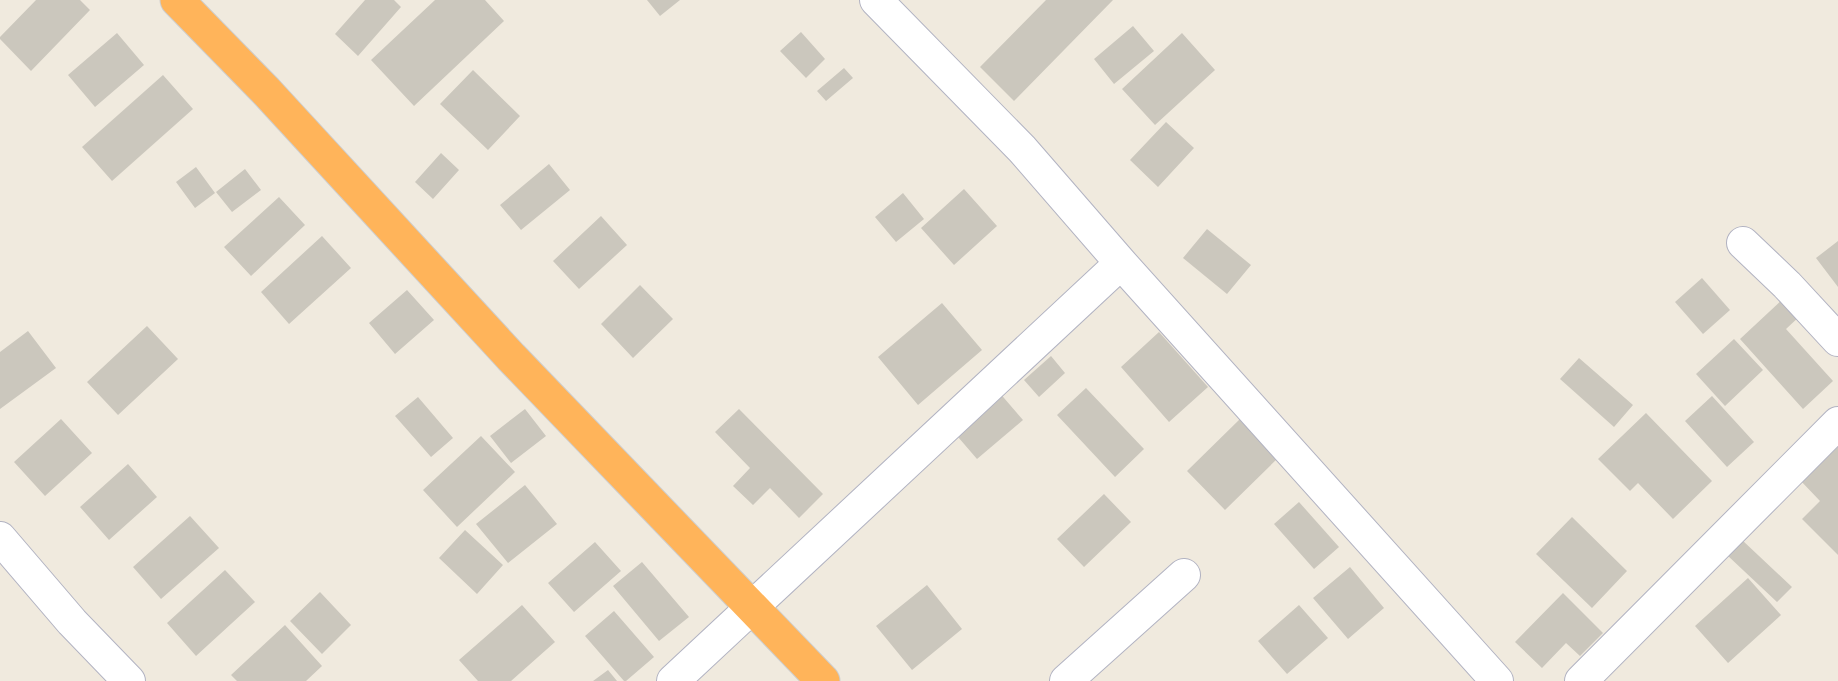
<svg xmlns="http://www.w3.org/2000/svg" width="1838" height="681" font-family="'Varela Round',sans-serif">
	<rect width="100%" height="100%" fill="#f0eade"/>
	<!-- building -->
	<path fill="#cbc7bd" d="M36 0H80L90 10 31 71 0 39V37Z
		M365 0H394L401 7 358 56 335 34Z
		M435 0H485L504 21 414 106 371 60Z
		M647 0H680L660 16Z
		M1046 0H1113L1014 101 980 67Z
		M1133 26 1154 51 1114 84 1094 59Z
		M801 32 825 59 806 78 780 51Z
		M117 33 144 65 95 107 68 75Z
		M1182 33 1215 70 1155 125 1122 89Z
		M844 68 853 78 826 101 817 91Z
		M473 70 520 116 488 150 440 104Z
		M163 75 193 109 112 181 82 147Z
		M1166 122 1194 148 1158 187 1130 160Z
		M441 153 459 170 433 199 415 182Z
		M549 164 570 190 521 230 500 205Z
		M196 167 215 193 195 208 176 182Z
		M245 169 261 190 232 212 216 192Z
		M964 189 997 226 954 265 921 228Z
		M903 193 924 219 896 242 875 217Z
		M279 197 305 225 251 276 224 247Z
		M601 216 627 245 579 289 553 261Z
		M1207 229 1251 265 1227 294 1183 258Z
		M322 236 351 268 289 324 261 292Z
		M1838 241V287L1816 258Z
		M1702 278 1730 310 1703 334 1675 302Z
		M640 285 673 319 633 358 601 324Z
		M407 290 434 320 395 354 369 323Z
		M1785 297 1801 315 1786 329 1833 381 1803 409 1740 339Z
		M942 303 982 350 918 405 878 357Z
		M147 326 178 359 118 415 87 382Z
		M28 331 56 368 0 409V352Z
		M1159 332 1208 387 1169 422 1121 367Z
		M1734 339 1763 370 1725 406 1696 374Z
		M1051 356 1065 373 1039 397 1024 380Z
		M1579 358 1633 405 1614 427 1560 379Z
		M1086 388 1144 449 1115 477 1057 415Z
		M998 391 1023 420 977 459 952 430Z
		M1712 396 1754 442 1727 467 1685 421Z
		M418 397 453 438 431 457 395 416Z
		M525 409 546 436 511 463 490 436Z
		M739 409 823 494 799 518 770 488 753 505 733 486 750 468 715 432Z
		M1646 413 1712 481 1673 519 1638 483 1630 491 1598 459Z
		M61 419 92 453 45 496 14 462Z
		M1240 419 1278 458 1225 510 1187 471Z
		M481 436 515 472 457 527 423 490Z
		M1838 441V555L1802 519 1820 501 1799 479Z
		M128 464 157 497 109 540 80 507Z
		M525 485 557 524 508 563 476 524Z
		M1104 494 1131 522 1084 567 1057 539Z
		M1299 502 1339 547 1314 569 1274 524Z
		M190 516 219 548 161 599 133 567Z
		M1572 517 1627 571 1592 608 1536 554Z
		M465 530 503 565 477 594 439 558Z
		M1742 540 1792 587 1777 602 1727 555Z
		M595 542 621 571 574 612 548 583Z
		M642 562 689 617 659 641 613 586Z
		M1350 567 1384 608 1348 639 1313 598Z
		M225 570 255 602 196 656 167 623Z
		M1748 578 1781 615 1728 663 1695 626Z
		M927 585 962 629 912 670 876 626Z
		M320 592 351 625 322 654 290 621Z
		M1563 593 1603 633 1580 656 1566 643 1542 668 1515 642Z
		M522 605 555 642 511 681H478L459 660Z
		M1299 605 1328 638 1287 674 1258 641Z
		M614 611 654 657 626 681H624L585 636Z
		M285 625 322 666 306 681H237L231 675Z
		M608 670 617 681H593Z"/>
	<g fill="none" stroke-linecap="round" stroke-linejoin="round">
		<!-- minor casing -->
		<g stroke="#b2b3c2" stroke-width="34">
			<path id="minor" d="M876 0 1022 149 1121 263 1497 681
				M1743 243 1787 285 1838 340
				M0 538 72 622 129 681
				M673 681 1121 263
				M1066 681 1184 575
				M1581 681 1838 423"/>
		</g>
		<!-- highway casing -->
		<g stroke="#cdcdcd" stroke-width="35">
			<path id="highway" d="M177 0 266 91 511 357 823 681"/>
		</g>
		<!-- minor -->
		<use href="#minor" stroke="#fff" stroke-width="32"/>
		<!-- highway -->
		<use href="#highway" stroke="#ffb45a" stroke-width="33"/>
	</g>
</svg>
